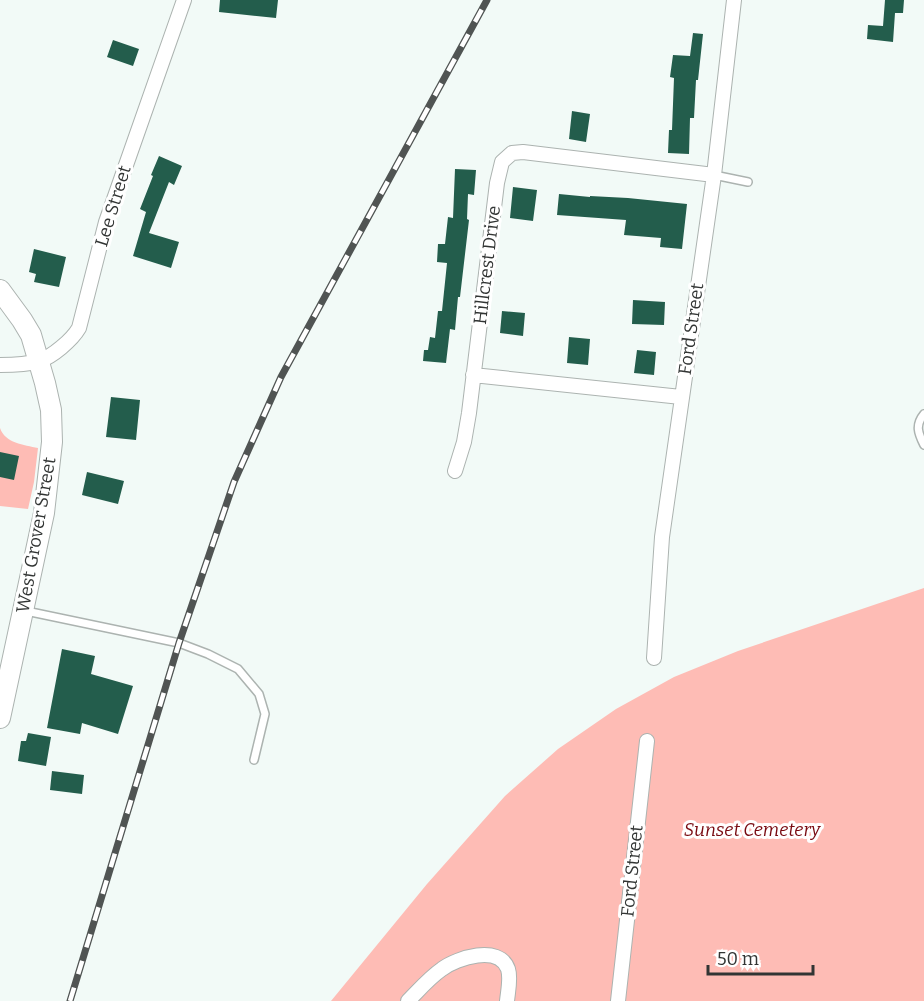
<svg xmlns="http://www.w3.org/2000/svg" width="924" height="1001" font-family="Bitter,serif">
	<rect width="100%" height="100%" fill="#f2faf7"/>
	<!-- green -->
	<path fill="#febcb5" d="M0 428C5 443 24 445 38 448L34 482 28 509 0 506Z
		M924 588V1001H331L427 884 505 796 558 749 616 709 674 677 738 651Z"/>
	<!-- building -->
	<path fill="#235d4c" d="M220 0H278L276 18 219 12Z
		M885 0H904L903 13H895L893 42 867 39 868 25 883 26Z
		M693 33 703 34 698 80H696L694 118H690L689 154 668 153 669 130H672L674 78 670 77 673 55 690 56Z
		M113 40 139 49 133 66 107 57Z
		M572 111 590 114 586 142 569 139Z
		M159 156 182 166 174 185 169 182 149 233 179 242 171 268 133 256 146 212 140 209 153 176 151 175Z
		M455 169 476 170 474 195 468 194 467 219 469 220 460 297H458L455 330 450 329 446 363 423 361 424 350H428L430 337 435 338 438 311H442L447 263 437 262 438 244H445L448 217 453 218Z
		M513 187 537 190 533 221 510 218Z
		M559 194 590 197V196L628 198 687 204 682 249 660 247 661 238 624 235 626 220 557 215Z
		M34 249 66 257 59 287 34 282 36 274 29 272Z
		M633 300 665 302 664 325 632 324Z
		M502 311 525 313 523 336 500 333Z
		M569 337 590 339 588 365 567 363Z
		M637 350 656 352 654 375 634 373Z
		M111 397 140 400 136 440 106 437Z
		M0 452 19 456 14 480 0 477Z
		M87 472 124 481 118 504 82 495Z
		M62 649 95 656 91 674 133 686 118 734 82 723 80 734 47 728Z
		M28 733 51 737 46 766 18 761 21 741H26Z
		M52 771 84 775 82 794 50 790Z"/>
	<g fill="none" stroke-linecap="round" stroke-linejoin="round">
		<!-- lane casing -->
		<g stroke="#acb3b0" stroke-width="10">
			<path id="lane" d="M714 175 748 182
				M924 414C915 425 918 433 924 445
				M26 611 179 643 208 654 238 669 259 694 265 714 254 760"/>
		</g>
		<!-- street casing -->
		<g stroke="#acb3b0" stroke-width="16">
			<path id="street" d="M0 365C10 365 29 364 39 361 52 357 72 340 79 328L106 222 184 0
				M473 375 681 397
				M455 471 464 442 469 413 497 183 502 162 512 153 523 152 714 175
				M654 658 662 537 714 175 734 0
				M408 1001C419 990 429 978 442 969 457 958 499 944 508 969 511 978 508 991 507 1001
				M618 1001 647 741"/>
		</g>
		<!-- secondary casing -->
		<g stroke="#acb3b0" stroke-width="22">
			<path id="secondary" d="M0 290 22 320 31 335 45 383 51 410 52 442 44 513 0 718"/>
		</g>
		<!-- lane -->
		<use href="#lane" stroke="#fff" stroke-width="7"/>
		<!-- street -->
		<use href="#street" stroke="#fff" stroke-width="14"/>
		<!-- secondary -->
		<use href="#secondary" stroke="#fff" stroke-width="20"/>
		<!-- rail casing -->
		<g stroke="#505453" stroke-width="7">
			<path id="rail" d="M70 1001 179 643 234 482 281 377 487 0"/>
		</g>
		<!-- rail -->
		<use href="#rail" stroke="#fff" stroke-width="4.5" stroke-dasharray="14" stroke-linecap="butt"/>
	</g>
	<g text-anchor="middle" stroke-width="6" stroke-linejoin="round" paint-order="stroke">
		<!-- street labels -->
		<g font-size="18" fill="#323534" stroke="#fff">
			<text transform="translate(113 206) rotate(-73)" y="6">Lee Street</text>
			<text transform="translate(487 265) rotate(-83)" y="6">Hillcrest Drive</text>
			<text transform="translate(691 329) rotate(-82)" y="6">Ford Street</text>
			<text transform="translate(36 535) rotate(-80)" y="6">West Grover Street</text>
			<text transform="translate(632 871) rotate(-84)" y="6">Ford Street</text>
		</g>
		<!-- park labels -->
		<g font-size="18" font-style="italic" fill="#780910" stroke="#fff">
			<text x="752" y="836">Sunset Cemetery</text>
		</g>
	</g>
	<!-- scale -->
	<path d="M708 965v9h105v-9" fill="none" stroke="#323534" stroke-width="3"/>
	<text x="717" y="965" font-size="18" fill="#323534" stroke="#ffffff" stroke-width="4.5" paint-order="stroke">50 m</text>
</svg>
